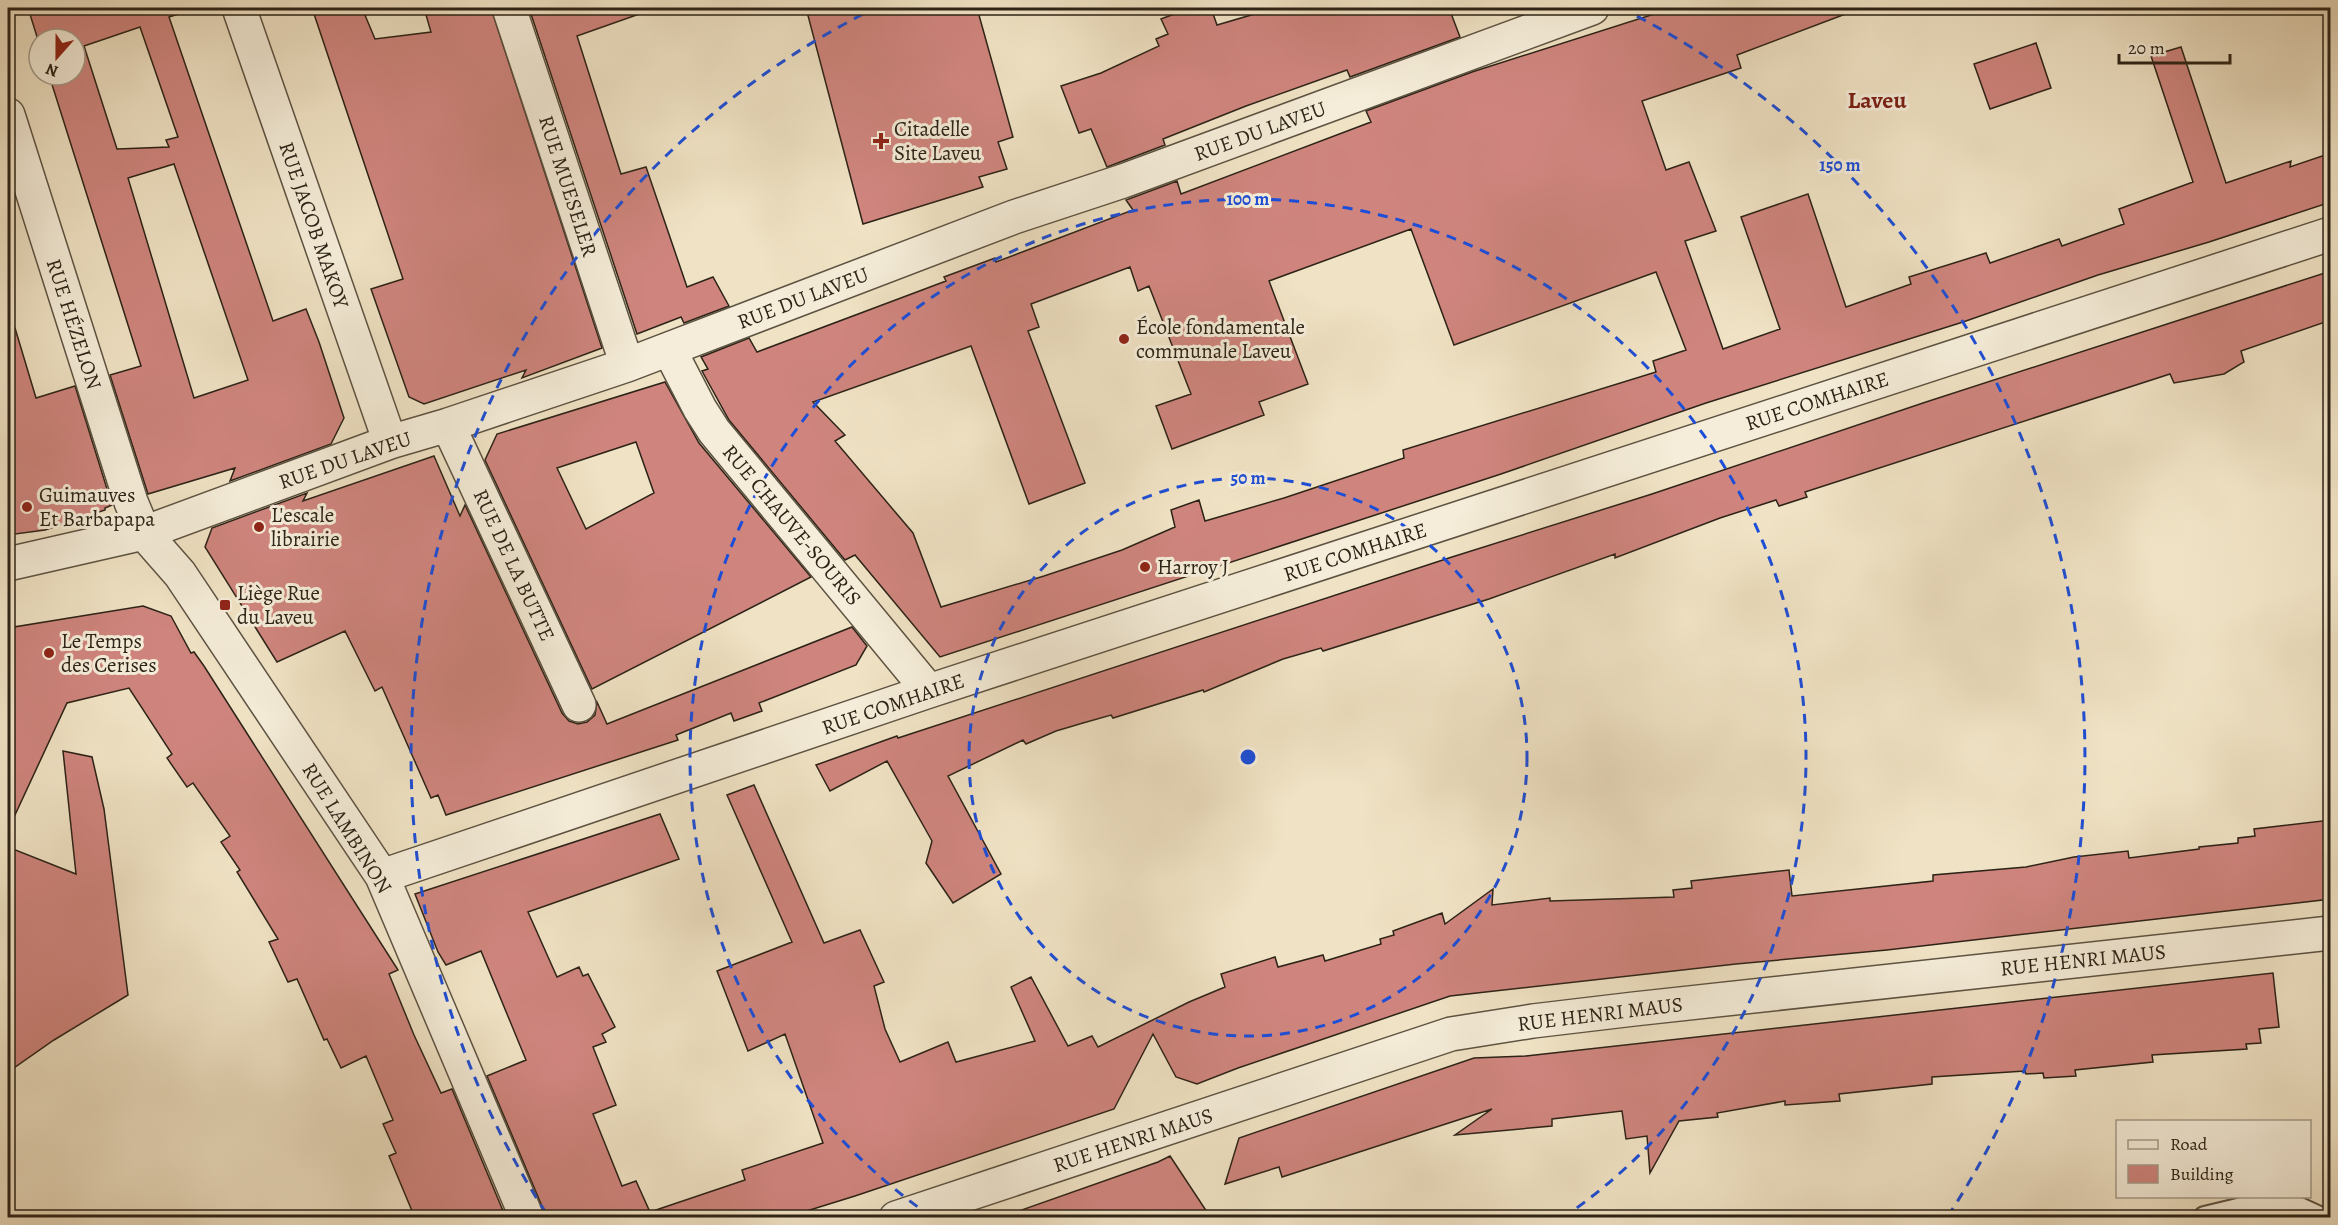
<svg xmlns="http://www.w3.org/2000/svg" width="2338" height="1225" font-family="Alegreya,serif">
	<rect width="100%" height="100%" fill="#f0e3c5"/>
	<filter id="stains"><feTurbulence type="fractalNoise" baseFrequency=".00333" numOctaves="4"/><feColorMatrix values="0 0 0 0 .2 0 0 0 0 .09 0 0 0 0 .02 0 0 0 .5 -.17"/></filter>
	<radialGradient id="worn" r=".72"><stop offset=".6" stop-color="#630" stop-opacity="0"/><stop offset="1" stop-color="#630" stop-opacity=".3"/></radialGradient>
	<!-- building -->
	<path fill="#cf857e" stroke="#2c2317" stroke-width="1.5" fill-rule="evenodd" d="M28 8H181L182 13 169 17 273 321 306 309 319 342 344 418 331 444 230 481 235 468 148 494 110 375 141 366 49 75H75V39H39V43ZM140 27 178 137 166 140 169 147 117 149 84 46ZM174 164 248 380 194 398 128 178Z
		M312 8H362L375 39 431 32 424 8H491L602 348 522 378 526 370 424 404 409 397 371 289 403 279Z
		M529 8H644L645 12 577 36 621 174 646 167 687 287 713 277 729 306 684 323 681 317 637 334Z
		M806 8H977L1013 137 998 142 1007 169 979 177 983 187 863 224Z
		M1190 8H1211L1217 25 1275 8H1449L1460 37 1350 77 1347 70 1246 106 1163 139 1165 145 1107 167 1091 129 1079 133 1061 86 1101 73 1159 46 1156 39 1168 34 1161 19Z
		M1673 8H1855L1856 10 1737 55 1741 68 1642 101 1666 170 1689 162 1716 231 1685 241 1723 349 1780 329 1741 217 1808 194 1846 307 1911 284 1909 277 1986 253 1990 263 2059 239 2062 246 2124 224 2119 209 2193 182 2151 56 2181 47 2226 183 2291 161 2290 167 2331 153V202L2209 242 2098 275 1963 322 1706 403 1501 474 940 657 855 555 845 560 729 420 702 371 708 369 701 357 749 338 757 352 946 281 944 277 995 258 996 262 1133 210 1126 200 1177 181 1181 194 1371 122 1366 111 1472 72ZM1411 229 1454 345 1656 272 1686 350 1653 361 1656 372 1403 450 1404 458 1284 498 1205 521 1199 500 1171 510 1175 527 1122 550 1044 576 941 607 913 533 835 441 845 435 813 402 971 346 1029 504 1085 483 1028 331 1039 327 1031 304 1130 267 1138 291 1149 286 1191 394 1156 406 1172 449 1264 415 1259 402 1308 384 1269 281Z
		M2036 43 2051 88 1990 109 1974 64Z
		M2331 271V320L2241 351 2244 362 2224 374 2174 383 2170 374 1805 492 1807 497 1779 506 1776 500 1720 518 1615 558V554L1489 599 1323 651 1321 648 1283 659 1204 692 1203 690 1113 718 1111 715 1083 723 1056 731 1026 744 1023 740 948 776 1001 874 953 903 926 863 932 841 887 761 830 791 816 765 897 736 898 738 1452 557 1652 494 1926 402Z
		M15 328 36 398 75 386 112 505 105 508V510L45 530 8 535V329Z
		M665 382 699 443 811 577 592 689 485 460 497 434ZM636 442 654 493 586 529 557 468Z
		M434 456 460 516 465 505 562 713 569 721 578 724 587 722 595 715 597 702 607 724 852 627 867 646 856 665 759 703 762 711 734 721 731 713 676 735 678 740 446 815 438 795 431 798 382 687 375 691 345 631 277 662 205 547 212 528 307 493 303 501Z
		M143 606 171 616 191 653 194 652 204 666 398 970 389 974 414 1035 441 1093 452 1089 506 1218H415L389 1156 396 1153 383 1124 393 1120 366 1056 341 1068 327 1039 324 1040 297 979 288 982 269 942 278 939 237 872 240 870 221 842 230 836 193 783 187 787 167 758 172 754 129 688 67 703 8 830V628Z
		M63 751 92 757 104 809 128 995 54 1040 8 1072V847L76 874Z
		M754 785 824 943 860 930 884 982 874 986 885 1029 900 1062 948 1042 956 1062 1035 1041 1011 987 1031 977 1068 1046 1092 1036 1098 1047 1189 1002 1225 987 1221 974 1275 957 1278 967 1323 955 1325 961 1381 944 1380 939 1394 935 1393 931 1442 913 1445 924 1493 889 1492 905 1550 898V901L1674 897 1673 890 1692 888 1691 881 1789 870 1792 896 1933 881V875L2026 867 2074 857 2128 851 2129 858 2199 849V847L2238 843V838L2255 836 2254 829 2331 820V899L1887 950 1736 964 1450 996 1238 1068 1197 1084 1176 1077 1153 1034 1114 1109 855 1196 784 1218H545L544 1211 487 1076 526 1060 481 951 446 965 438 952 415 894 660 814 679 859 528 912 557 977 579 967 583 976 588 974 615 1027 602 1034 606 1042 593 1047 616 1105 593 1114 622 1186 636 1181 650 1212 745 1180 742 1170 823 1143 785 1034 748 1051 717 971 792 942 727 795Z
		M2273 973 2279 1027 2259 1029 2261 1043 2246 1044 2247 1049 2152 1055 2153 1062 2075 1070 2076 1076 2044 1078 2043 1073 2026 1074 2025 1071 1932 1077V1084L1839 1094 1840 1101 1785 1105V1101L1717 1113 1718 1117 1679 1121 1650 1173 1647 1136 1626 1139 1622 1111 1552 1119V1126L1455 1135 1492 1109 1282 1177 1279 1167 1225 1184 1239 1138 1474 1058 1526 1056Z
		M1170 1156 1211 1218H1013V1213L1158 1162Z"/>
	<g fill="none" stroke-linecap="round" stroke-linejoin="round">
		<!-- service casing -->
		<g stroke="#5d5342" stroke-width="26">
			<path id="service" d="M2205 1218 2280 1200 2319 1218"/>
		</g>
		<!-- minor casing -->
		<g stroke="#5d5342" stroke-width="36">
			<path id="minor" d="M239 8 390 442
				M509 8 627 365
				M8 115 131 502 144 533 180 574 382 876 527 1218
				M669 349 700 409 714 431 929 691
				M448 425 579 705
				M8 564 144 533 390 442 448 425 627 365 1014 217 1123 181 1592 8
				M382 876C564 814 747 754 929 691L2330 234
				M896 1218 1451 1034 1533 1021 1634 1009 2330 933"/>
		</g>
		<!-- service -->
		<use href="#service" stroke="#f5edd9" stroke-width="22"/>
		<!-- minor -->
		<use href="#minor" stroke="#f5edd9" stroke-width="33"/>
	</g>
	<!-- distance rings -->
	<g fill="none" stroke="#1d4ed8" stroke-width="3" stroke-dasharray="10 8">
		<circle cx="1248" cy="757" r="279"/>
		<path d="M932 1217A558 558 0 1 1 1564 1217"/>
		<path d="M546 1213A837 837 0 0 1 875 8M1621 8A837 837 0 0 1 1950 1213"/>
	</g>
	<!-- markers -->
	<g fill="#8f2418" stroke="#f5edd9" stroke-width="2">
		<path d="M878 132h6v6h6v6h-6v6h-6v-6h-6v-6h6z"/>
		<circle cx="1124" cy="339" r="6"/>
		<circle cx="27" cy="507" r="6"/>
		<circle cx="259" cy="527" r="6"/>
		<circle cx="1145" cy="567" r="6"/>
		<rect x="219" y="599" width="12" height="12" rx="3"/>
		<circle cx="49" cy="653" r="6"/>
	</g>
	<g text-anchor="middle" stroke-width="6" stroke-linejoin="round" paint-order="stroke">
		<!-- poi labels -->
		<g font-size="21" fill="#2c2317" stroke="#f5edd9" text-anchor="start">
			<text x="894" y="136">Citadelle<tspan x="894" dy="24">Site Laveu</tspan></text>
			<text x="1136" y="334">École fondamentale<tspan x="1136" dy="24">communale Laveu</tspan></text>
			<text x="39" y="502">Guimauves<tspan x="39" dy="24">Et Barbapapa</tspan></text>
			<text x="271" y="522">L'escale<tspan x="271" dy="24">librairie</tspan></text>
			<text x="1157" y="574">Harroy J</text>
			<text x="237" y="600">Liège Rue<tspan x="237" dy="24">du Laveu</tspan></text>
			<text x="61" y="648">Le Temps<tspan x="61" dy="24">des Cerises</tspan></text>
		</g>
		<!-- street labels -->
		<g font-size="21" fill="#2c2317" stroke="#f5edd9">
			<text transform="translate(1260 131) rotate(-20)" y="7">RUE DU LAVEU</text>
			<text transform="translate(568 186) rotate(72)" y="7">RUE MUESELER</text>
			<text transform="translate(314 225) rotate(71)" y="7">RUE JACOB MAKOY</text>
			<text transform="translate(803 298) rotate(-21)" y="7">RUE DU LAVEU</text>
			<text transform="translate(74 324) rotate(72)" y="7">RUE HÉZELON</text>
			<text transform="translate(1817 401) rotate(-18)" y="7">RUE COMHAIRE</text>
			<text transform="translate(345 460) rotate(-19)" y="7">RUE DU LAVEU</text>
			<text transform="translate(792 525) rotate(50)" y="7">RUE CHAUVE-SOURIS</text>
			<text transform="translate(1355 552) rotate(-18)" y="7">RUE COMHAIRE</text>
			<text transform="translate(514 565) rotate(65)" y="7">RUE DE LA BUTTE</text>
			<text transform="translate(893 704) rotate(-19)" y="7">RUE COMHAIRE</text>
			<text transform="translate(347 828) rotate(58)" y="7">RUE LAMBINON</text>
			<text transform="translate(2083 960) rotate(-6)" y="7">RUE HENRI MAUS</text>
			<text transform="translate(1600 1014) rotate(-7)" y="7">RUE HENRI MAUS</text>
			<text transform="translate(1133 1140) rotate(-18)" y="7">RUE HENRI MAUS</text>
		</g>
		<!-- quarter labels -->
		<g font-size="24" font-weight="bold" fill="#7a1f14" stroke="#f5edd9">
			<text x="1877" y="108">Laveu</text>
		</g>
	</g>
	<circle cx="1248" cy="757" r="9" fill="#1d4ed8" stroke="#f5edd9" stroke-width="3"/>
	<g font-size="18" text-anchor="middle" font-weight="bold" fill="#1d4ed8" stroke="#f5edd9" stroke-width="6" stroke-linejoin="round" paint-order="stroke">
		<text x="1840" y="171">150 m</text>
		<text x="1248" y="205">100 m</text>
		<text x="1248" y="484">50 m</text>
	</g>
	<!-- margin -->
	<rect width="2338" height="1225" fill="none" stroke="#f0e3c5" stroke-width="30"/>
	<rect x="9" y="9" width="2320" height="1207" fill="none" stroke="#2c2317" stroke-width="3"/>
	<rect x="15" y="15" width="2308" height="1195" fill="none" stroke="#2c2317" stroke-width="1.5"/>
	<!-- legend -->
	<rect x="2116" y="1120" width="195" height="78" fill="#f5edd9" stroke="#a59c8b" stroke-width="1.5"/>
	<rect x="2128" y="1140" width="30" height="9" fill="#f5edd9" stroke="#a59c8b" stroke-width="1.5"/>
	<text x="2170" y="1150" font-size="18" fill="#2c2317">Road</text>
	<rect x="2128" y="1165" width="30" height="18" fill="#cf857e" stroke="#a59c8b" stroke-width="1.5"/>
	<text x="2170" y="1180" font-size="18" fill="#2c2317">Building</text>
	<!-- north arrow -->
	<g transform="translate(57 57) rotate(201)"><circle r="28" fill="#f5edd9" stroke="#a59c8b" stroke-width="1.5"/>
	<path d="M0-4.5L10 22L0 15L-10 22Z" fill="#8f2418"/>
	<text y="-9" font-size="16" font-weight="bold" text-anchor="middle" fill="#2c2317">N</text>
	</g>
	<!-- scale -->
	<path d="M2119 54v9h111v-9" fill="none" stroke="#2c2317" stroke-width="3"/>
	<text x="2128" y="54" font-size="18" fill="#2c2317" stroke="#f5edd9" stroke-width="4.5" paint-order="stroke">20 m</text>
	<rect width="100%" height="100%" filter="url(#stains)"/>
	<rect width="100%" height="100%" fill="url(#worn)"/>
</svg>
